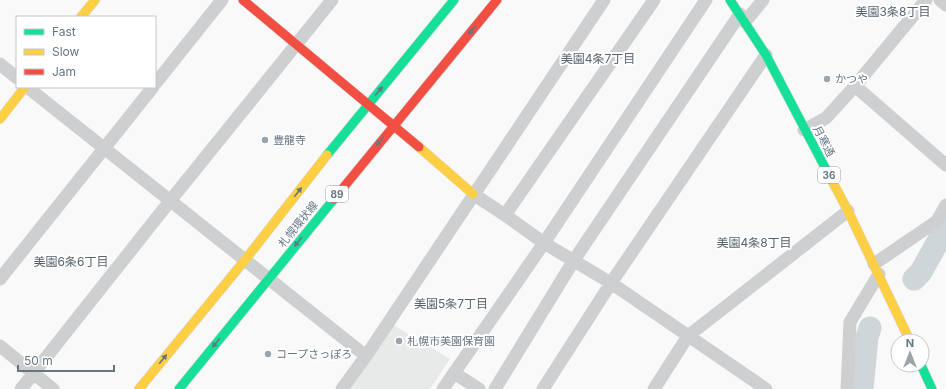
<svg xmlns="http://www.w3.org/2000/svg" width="946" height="389" font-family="Inter,'Noto Sans JP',sans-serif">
	<rect width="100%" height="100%" fill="#f9f9f9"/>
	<!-- built -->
	<path fill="#e8e9e9" d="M390 323 450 359 430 389H350Z"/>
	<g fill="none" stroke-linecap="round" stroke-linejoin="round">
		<!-- river -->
		<path stroke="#ced6d9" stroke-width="23" d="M914 279 921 272 946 227
			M862 389 867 337 870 328"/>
		<!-- fast casing -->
		<g stroke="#d5d6d7" stroke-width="10">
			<path id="fast" d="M730 0 766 55 830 177
				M327 155 454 0
				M921 365 932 389
				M179 389 334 199"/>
		</g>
		<!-- slow casing -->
		<g stroke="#d5d6d7" stroke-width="10">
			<path id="slow" d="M81 17 95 0
				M0 119 25 87
				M419 147 473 194
				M830 177 848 211 910 341
				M139 389 245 260 327 155"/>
		</g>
		<!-- jam casing -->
		<g stroke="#d5d6d7" stroke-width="10">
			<path id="jam" d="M243 0 419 147
				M334 199 497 0"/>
		</g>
		<!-- street -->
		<path stroke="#cecfd0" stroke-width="13" d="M940 0 946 5
			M745 22 763 0
			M0 64 17 78
			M155 84 222 0
			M855 86 946 165
			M27 87 366 356
			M804 130 826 118 855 86 926 0
			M473 194 505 215 544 243 611 283 766 389
			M505 215 654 0
			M874 264 937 221 946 205
			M0 279 153 87
			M0 346 53 389
			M454 373 479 389
			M21 389 170 201 332 0
			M342 389 366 356 604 0
			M443 389 544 243 706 0
			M495 389 574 260 740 14
			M543 389 611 283 766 55
			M654 389 688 336 848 211
			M847 389 850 322 879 274"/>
		<!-- fast -->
		<use href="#fast" stroke="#16e098" stroke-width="9"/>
		<!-- slow -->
		<use href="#slow" stroke="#ffcf43" stroke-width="9"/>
		<!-- jam -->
		<use href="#jam" stroke="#f24e42" stroke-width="9"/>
	</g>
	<!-- one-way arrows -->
	<defs><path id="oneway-solid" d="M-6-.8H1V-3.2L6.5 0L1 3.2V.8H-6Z"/></defs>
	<g fill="#657683">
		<use href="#oneway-solid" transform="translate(472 30) rotate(130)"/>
		<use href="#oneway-solid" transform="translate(379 91) rotate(-50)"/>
		<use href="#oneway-solid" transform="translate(380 141) rotate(129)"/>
		<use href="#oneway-solid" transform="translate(298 192) rotate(-52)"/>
		<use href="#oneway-solid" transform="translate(298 242) rotate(129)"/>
		<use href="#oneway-solid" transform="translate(216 343) rotate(129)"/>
		<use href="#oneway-solid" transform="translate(163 359) rotate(-51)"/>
	</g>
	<!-- markers -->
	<g fill="#99a4ac" stroke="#fff" stroke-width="1.5">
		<circle cx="827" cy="79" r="4"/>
		<circle cx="265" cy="140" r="4"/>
		<circle cx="399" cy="341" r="4"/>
		<circle cx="268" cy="354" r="4"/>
	</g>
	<g text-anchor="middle" stroke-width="4" stroke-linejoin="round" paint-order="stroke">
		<!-- shield labels -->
		<g fill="#fff" stroke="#939fa8" stroke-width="1">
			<rect x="818" y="167" width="22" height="16" rx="3"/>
			<rect x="326" y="186" width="22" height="16" rx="3"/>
		</g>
		<g font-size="10" font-weight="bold" fill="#657683">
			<text x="829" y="179">36</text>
			<text x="337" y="198">89</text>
		</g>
		<!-- poi labels -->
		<g font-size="11" fill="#657683" stroke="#fff" text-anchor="start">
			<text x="835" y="83">かつや</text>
			<text x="273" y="144">豊龍寺</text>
			<text x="407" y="345">札幌市美園保育園</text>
			<text x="276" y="358">コープさっぽろ</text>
		</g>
		<!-- street labels -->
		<g font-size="11" fill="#657683" stroke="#fff">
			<text transform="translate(824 141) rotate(62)" y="4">月寒通</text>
			<text transform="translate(298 224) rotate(-51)" y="4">札幌環状線</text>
		</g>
		<!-- neighbourhood labels -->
		<g font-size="12" fill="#57646e" stroke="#fff">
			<text x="893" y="16">美園3条8丁目</text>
			<text x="598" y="63">美園4条7丁目</text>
			<text x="754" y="247">美園4条8丁目</text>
			<text x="71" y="266">美園6条6丁目</text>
			<text x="451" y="308">美園5条7丁目</text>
		</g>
	</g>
	<!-- legend -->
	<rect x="16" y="16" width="140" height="72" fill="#ffffff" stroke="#c1c8cd"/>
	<rect x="24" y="29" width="20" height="6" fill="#16e098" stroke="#c1c8cd"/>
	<text x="52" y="36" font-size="12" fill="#657683">Fast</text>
	<rect x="24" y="49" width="20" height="6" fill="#ffcf43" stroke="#c1c8cd"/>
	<text x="52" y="56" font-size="12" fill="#657683">Slow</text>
	<rect x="24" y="69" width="20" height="6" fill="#f24e42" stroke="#c1c8cd"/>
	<text x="52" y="76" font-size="12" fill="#657683">Jam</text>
	<!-- north arrow -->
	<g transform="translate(910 353)"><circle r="19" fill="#ffffff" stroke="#c1c8cd"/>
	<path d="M0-3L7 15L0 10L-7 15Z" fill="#99a4ac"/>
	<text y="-6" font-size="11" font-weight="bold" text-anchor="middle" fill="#657683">N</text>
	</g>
	<!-- scale -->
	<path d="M18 365v6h96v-6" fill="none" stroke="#657683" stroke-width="2"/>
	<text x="24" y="365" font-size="12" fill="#657683" stroke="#ffffff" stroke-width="3" paint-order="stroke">50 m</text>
</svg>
